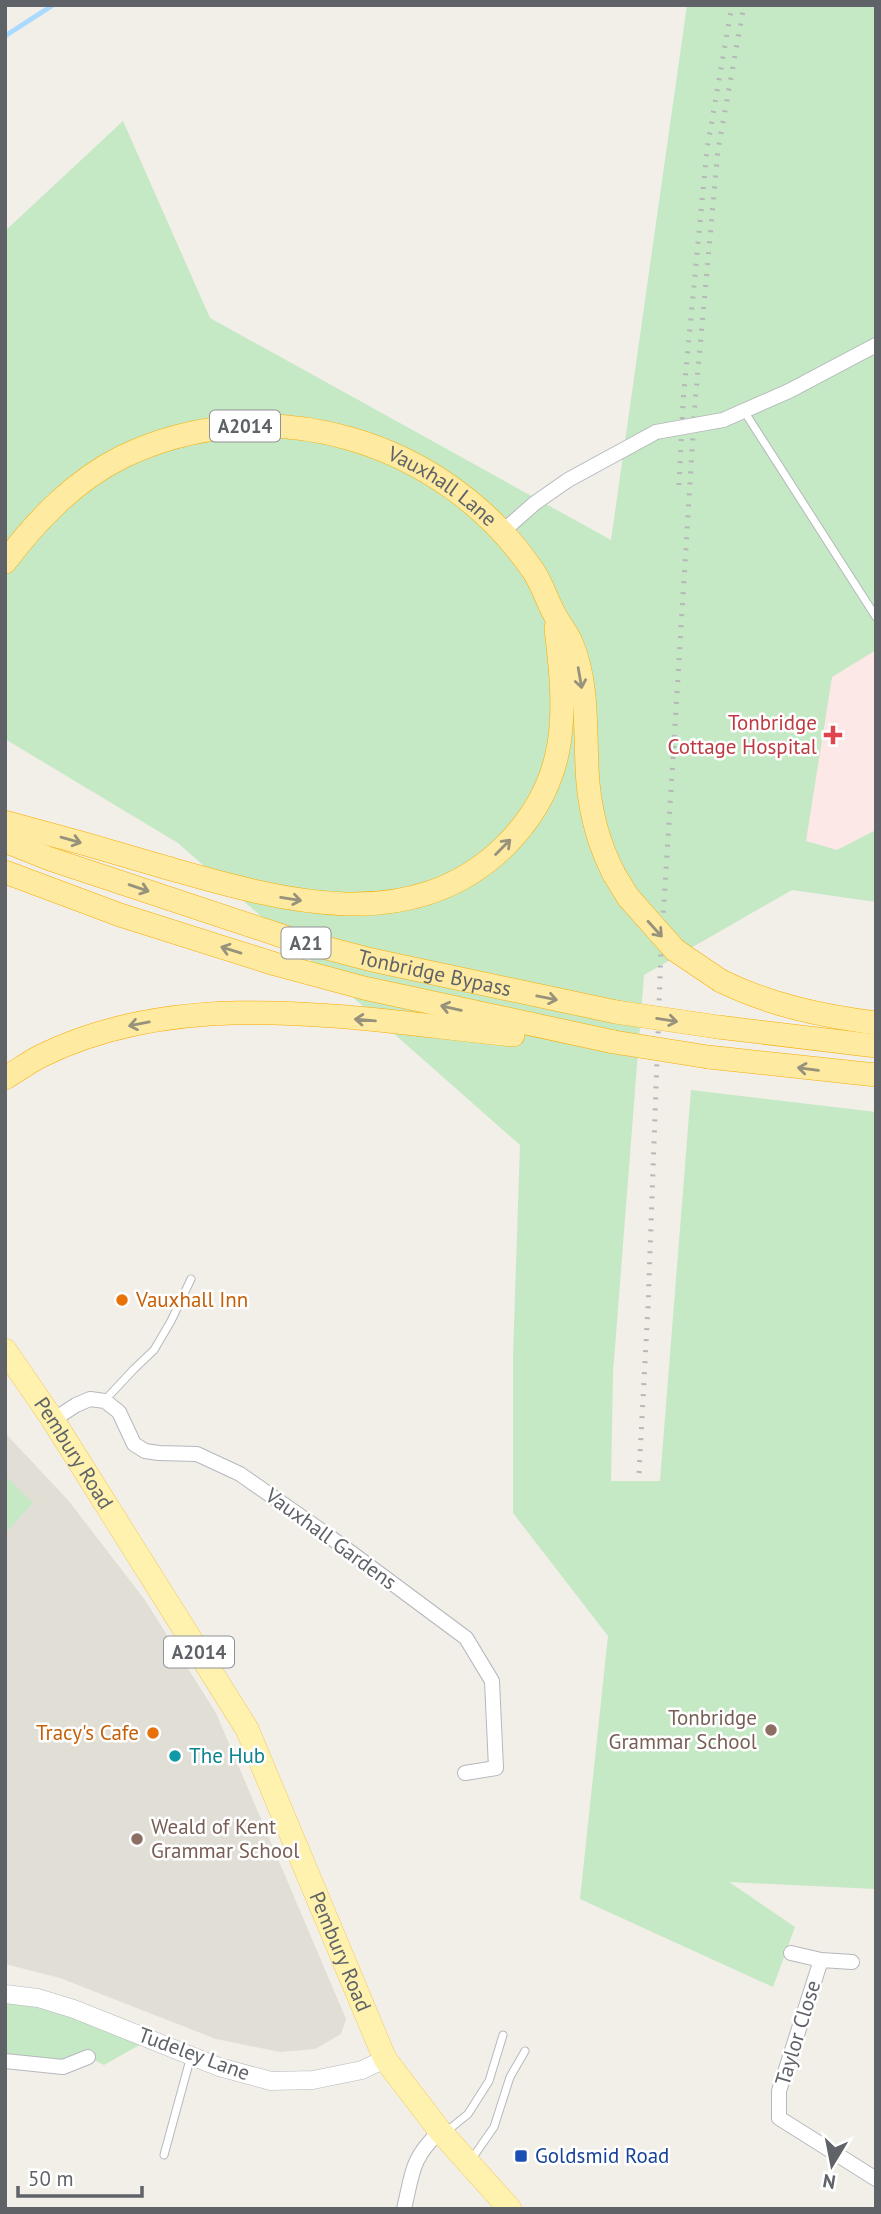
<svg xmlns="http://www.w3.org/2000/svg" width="881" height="2214" font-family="'PT Sans',sans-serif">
	<rect width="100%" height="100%" fill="#f1efe8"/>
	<!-- education -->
	<path fill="#e1ded6" d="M5 1433 68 1500 145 1600 216 1713 346 2019 341 2034 315 2049 280 2052 216 2039 60 1978 5 1964Z"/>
	<!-- medical -->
	<path fill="#fce8e6" d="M876 435V884L776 866Z"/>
	<!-- green -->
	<path fill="#c5e8c5" d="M687 5H876V650L832 677 806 841 837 850 876 830V902L792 890 644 975 613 1373 611 1481H660L691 1090 876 1112V1889L729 1882 795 1927 773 1987 580 1899 608 1636 513 1513V1356L520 1145 178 843 5 739V231L123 121 210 318 611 540Z
		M5 1476 33 1503 5 1533Z
		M5 1994 150 2039 104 2065 88 2057 63 2067 5 2061Z"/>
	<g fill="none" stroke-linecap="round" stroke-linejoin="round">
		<!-- stream -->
		<path stroke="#aadaff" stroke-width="5" d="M5 36 53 5"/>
		<!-- service casing -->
		<g stroke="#b5b8bc" stroke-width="9">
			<path id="service" d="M744 411 876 617
				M105 1400 134 1369 154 1350 171 1321 191 1279
				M447 2131 468 2114 489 2081 503 2035
				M164 2155 191 2056
				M471 2160 494 2127 510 2077 525 2051"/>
		</g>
		<!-- minor casing -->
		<g stroke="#b5b8bc" stroke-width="16">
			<path id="minor" d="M723 420 789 391 876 345
				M502 532 535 503 568 480 656 432
				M53 1420 76 1405 90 1399 105 1401 119 1412 134 1444 145 1451 159 1453 197 1454 240 1474 326 1534 466 1638 492 1681 496 1768 465 1773
				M791 1953 821 1960 779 2091V2118L876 2179
				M821 1960 852 1962
				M5 2061 63 2067 88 2057
				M404 2209C413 2171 411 2159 440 2131"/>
		</g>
		<!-- tertiary casing -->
		<g stroke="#b5b8bc" stroke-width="19">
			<path id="tertiary" d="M5 1994 38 1998 74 2009 219 2067 271 2081 313 2080 362 2070 385 2059"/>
		</g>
		<!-- primary casing -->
		<g stroke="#f2c960" stroke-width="24">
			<g id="primary">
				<path id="s1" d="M5 1350 53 1420 247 1729 385 2059 440 2131 510 2209"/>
			</g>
		</g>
		<!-- trunk casing -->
		<g stroke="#f9ab00" stroke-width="24">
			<g id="trunk">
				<path id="s2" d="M5 562C37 520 74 481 122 457 268 387 444 439 534 572 543 586 547 601 555 615 559 624 567 632 571 642 590 685 584 738 588 783 591 816 599 845 614 874"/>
				<path d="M5 822C58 836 111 851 164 867 277 899 409 940 505 846 571 780 566 713 556 628"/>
				<path id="s3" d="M5 841 50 859 288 938 372 960 616 1012"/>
				<path d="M5 872 120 915 275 964 364 988 614 1042"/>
				<path d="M721 981C770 1005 822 1016 876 1023"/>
				<path d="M718 1027 876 1046"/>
				<path d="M708 1057 876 1075"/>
				<path d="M5 1078C17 1071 29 1062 41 1056 187 984 360 1020 513 1035"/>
			</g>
		</g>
		<!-- service -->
		<use href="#service" stroke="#fff" stroke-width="7"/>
		<!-- minor -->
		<use href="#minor" stroke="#fff" stroke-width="14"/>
		<!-- tertiary -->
		<use href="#tertiary" stroke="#fff" stroke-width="18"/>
		<!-- primary -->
		<use href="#primary" stroke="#fff2af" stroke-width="23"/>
		<!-- trunk -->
		<use href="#trunk" stroke="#feeaa1" stroke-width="23"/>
		<!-- rail -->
		<path stroke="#b6b7b8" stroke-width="5" stroke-dasharray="2 9" stroke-linecap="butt" d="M679 485 683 401 707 149 732 5
			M639 1473 648 1307 661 951 695 402 718 150 744 5"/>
		<!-- minor-bridge casing -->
		<g stroke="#b5b8bc" stroke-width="16" stroke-linecap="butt">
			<path id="minor-bridge" d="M656 432 723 420"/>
		</g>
		<!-- trunk-bridge casing -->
		<g stroke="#f9ab00" stroke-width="24" stroke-linecap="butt">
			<path id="trunk-bridge" d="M614 874 628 897 675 950 721 981
				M616 1012 718 1027
				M614 1042 708 1057"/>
		</g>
		<!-- minor-bridge -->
		<use href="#minor-bridge" stroke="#fff" stroke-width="14"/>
		<!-- trunk-bridge -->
		<use href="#trunk-bridge" stroke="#feeaa1" stroke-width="23"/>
	</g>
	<!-- one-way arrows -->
	<defs><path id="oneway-shaft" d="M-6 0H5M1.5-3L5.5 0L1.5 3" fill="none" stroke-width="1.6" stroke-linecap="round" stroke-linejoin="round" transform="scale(1.75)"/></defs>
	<g stroke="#97927c">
		<use href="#oneway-shaft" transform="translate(580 678) rotate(80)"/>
		<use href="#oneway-shaft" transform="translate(71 840) rotate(16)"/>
		<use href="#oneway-shaft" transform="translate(503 847) rotate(-45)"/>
		<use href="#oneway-shaft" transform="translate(139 888) rotate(19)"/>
		<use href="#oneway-shaft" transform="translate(291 899) rotate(9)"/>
		<use href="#oneway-shaft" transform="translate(655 929) rotate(48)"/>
		<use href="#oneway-shaft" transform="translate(231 950) rotate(-163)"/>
		<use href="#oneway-shaft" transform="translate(547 998) rotate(11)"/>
		<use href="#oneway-shaft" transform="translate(451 1008) rotate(-167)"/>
		<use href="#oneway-shaft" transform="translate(365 1020) rotate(-175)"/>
		<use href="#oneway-shaft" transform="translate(667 1020) rotate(9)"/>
		<use href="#oneway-shaft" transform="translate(139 1024) rotate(169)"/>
		<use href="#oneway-shaft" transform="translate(808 1069) rotate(-173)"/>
	</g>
	<!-- markers -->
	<path fill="#e0444e" stroke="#fff" stroke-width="2.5" d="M829.5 724.5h7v7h7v7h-7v7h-7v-7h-7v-7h7z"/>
	<g fill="#e8710a" stroke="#fff" stroke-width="2.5">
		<circle cx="122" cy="1300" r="7"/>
		<circle cx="153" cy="1733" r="7"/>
	</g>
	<g fill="#8d6e63" stroke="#fff" stroke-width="2.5">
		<circle cx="771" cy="1730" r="7"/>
		<circle cx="137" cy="1839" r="7"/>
	</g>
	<circle fill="#0f9aa8" stroke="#fff" stroke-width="2.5" cx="175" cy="1756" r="7"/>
	<rect fill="#1a4fb4" stroke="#fff" stroke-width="2.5" x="514" y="2149" width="14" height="14" rx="3.5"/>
	<g text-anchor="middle" stroke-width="5" stroke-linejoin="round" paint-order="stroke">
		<!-- shield labels -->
		<g fill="#fff" stroke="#8f9295" stroke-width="2">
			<rect x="210" y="410.5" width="70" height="31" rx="5"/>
			<rect x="281.5" y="927.5" width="49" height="31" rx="5"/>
			<rect x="164" y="1636.5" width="70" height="31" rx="5"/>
		</g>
		<g font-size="19" font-weight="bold" fill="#5f6368">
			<text x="245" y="433">A2014</text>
			<text x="306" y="950">A21</text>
			<text x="199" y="1659">A2014</text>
		</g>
		<!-- street labels -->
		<g font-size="21" fill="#5f6368" stroke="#fff">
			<text dy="7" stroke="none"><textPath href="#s2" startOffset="497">Vauxhall Lane</textPath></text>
			<text dy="7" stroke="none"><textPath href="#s3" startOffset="450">Tonbridge Bypass</textPath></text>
			<text dy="7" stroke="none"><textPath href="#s1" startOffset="124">Pembury Road</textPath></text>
			<text transform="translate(331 1539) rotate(36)" y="7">Vauxhall Gardens</text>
			<text dy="7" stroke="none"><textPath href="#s1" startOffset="691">Pembury Road</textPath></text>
			<text transform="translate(798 2033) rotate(-73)" y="7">Taylor Close</text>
			<text transform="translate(194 2054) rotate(20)" y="7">Tudeley Lane</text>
		</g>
		<!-- health labels -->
		<g font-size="21" fill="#be3a42" stroke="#fff" text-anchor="end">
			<text x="817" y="730">Tonbridge<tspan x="817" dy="24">Cottage Hospital</tspan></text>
		</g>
		<!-- food labels -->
		<g font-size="21" fill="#c56008" stroke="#fff" text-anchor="start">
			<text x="136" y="1307">Vauxhall Inn</text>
			<text x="139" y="1740" text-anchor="end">Tracy's Cafe</text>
		</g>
		<!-- education labels -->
		<g font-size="21" fill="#785e54" stroke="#fff" text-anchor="end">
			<text x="757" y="1725">Tonbridge<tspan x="757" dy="24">Grammar School</tspan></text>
			<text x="151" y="1834" text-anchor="start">Weald of Kent<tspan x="151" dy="24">Grammar School</tspan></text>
		</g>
		<!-- culture labels -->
		<g font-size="21" fill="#0d838f" stroke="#fff" text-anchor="start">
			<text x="189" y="1763">The Hub</text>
		</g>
		<!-- transit labels -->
		<g font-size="21" fill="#164399" stroke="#fff" text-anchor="start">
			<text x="535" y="2163">Goldsmid Road</text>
		</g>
	</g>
	<!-- border -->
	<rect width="881" height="2214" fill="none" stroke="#5f6368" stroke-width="14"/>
	<!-- north arrow -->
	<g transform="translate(832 2165) rotate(190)" stroke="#ffffff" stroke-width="5" paint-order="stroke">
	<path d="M0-5L12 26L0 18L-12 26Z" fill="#5f6368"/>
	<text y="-10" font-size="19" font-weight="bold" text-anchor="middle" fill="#5f6368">N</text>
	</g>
	<!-- scale -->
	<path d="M18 2186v10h124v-10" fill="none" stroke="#5f6368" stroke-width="3.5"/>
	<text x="28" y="2186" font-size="21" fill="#5f6368" stroke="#ffffff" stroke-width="5" paint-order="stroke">50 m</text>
</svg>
